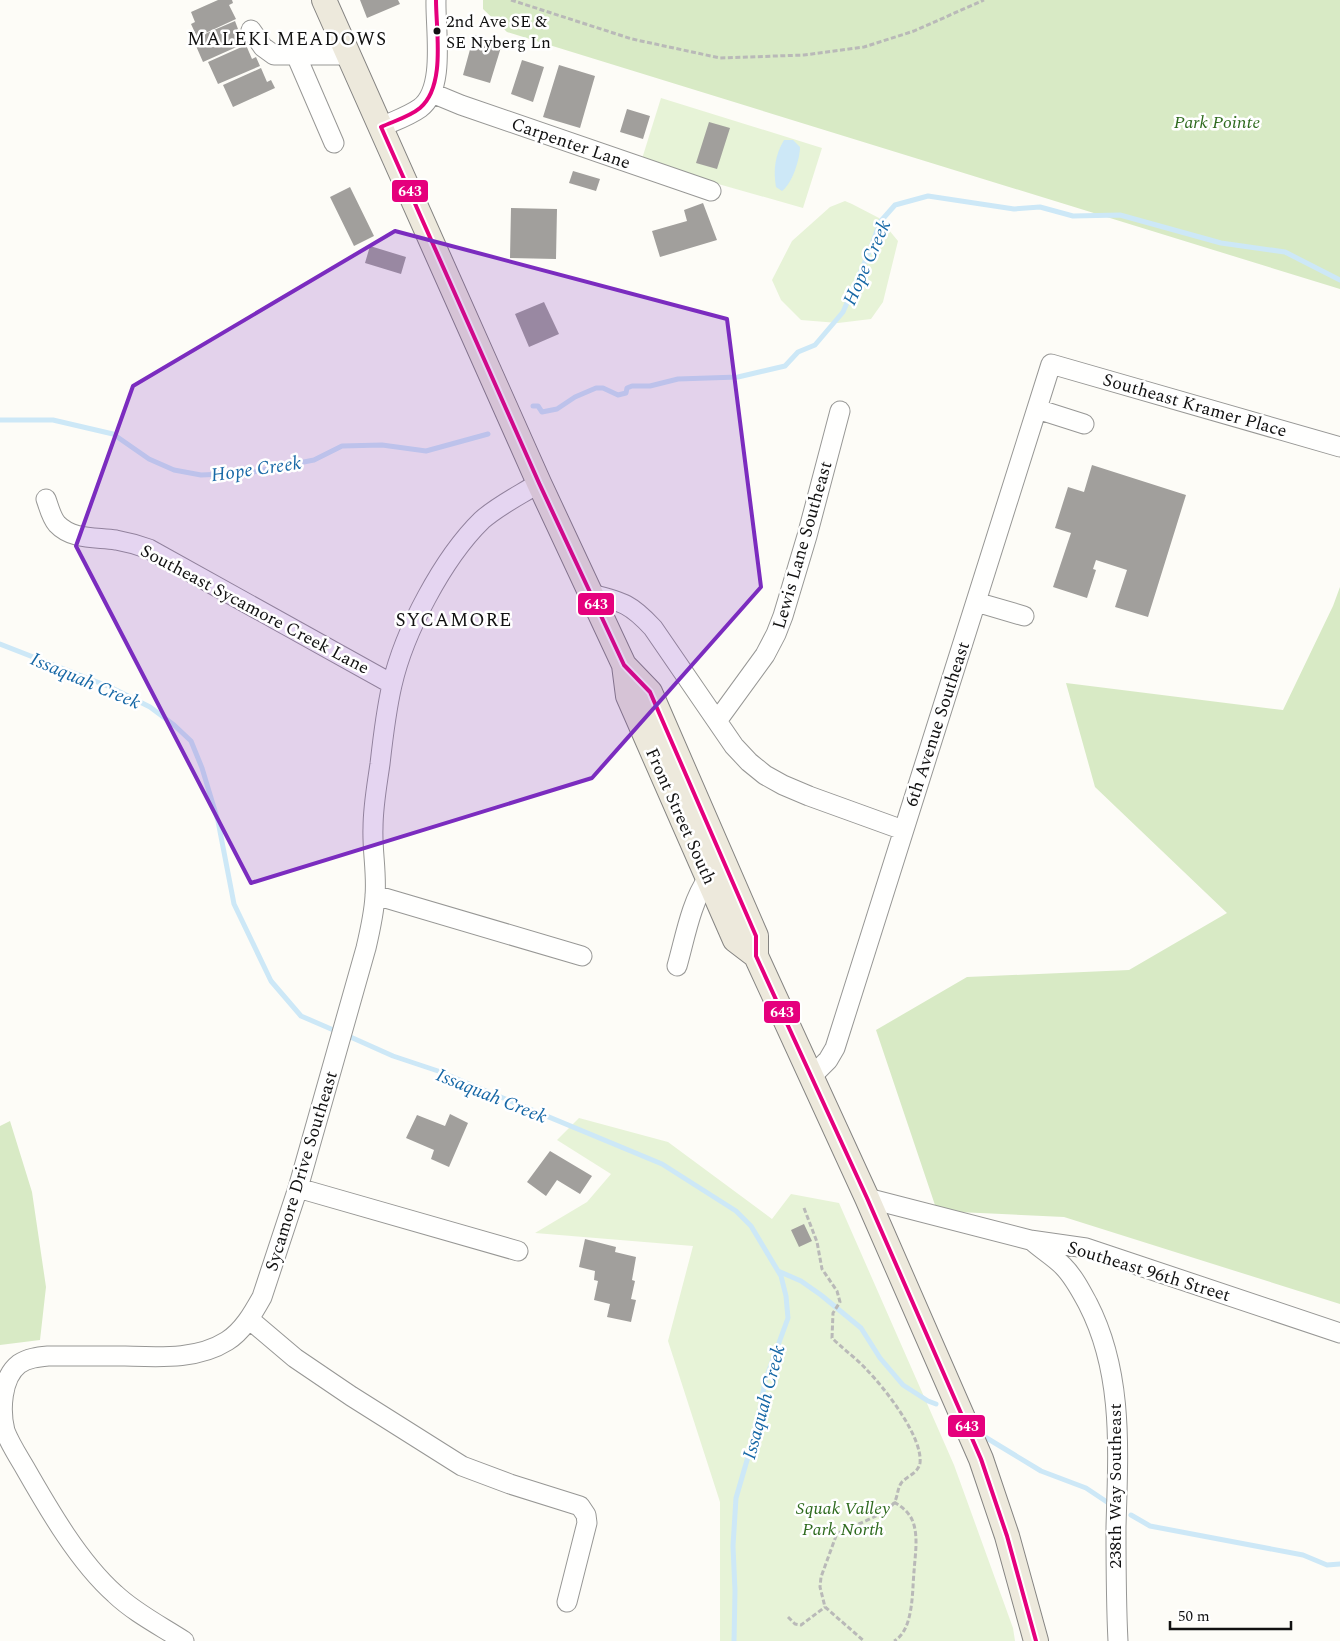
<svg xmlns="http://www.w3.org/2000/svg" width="1340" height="1641" font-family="Spectral,serif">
	<rect width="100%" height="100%" fill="#fdfcf7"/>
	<!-- green -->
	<path fill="#e7f3d7" d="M661 98 822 148 803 208 641 162Z
		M845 201 852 204 879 218 898 241 883 302 871 319 838 323 801 320 781 300 772 280 792 241 830 207Z
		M579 1118 668 1142 772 1219 791 1194 839 1203 954 1465 1013 1628 1015 1641H720V1502L668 1341 693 1246 535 1233 587 1202 611 1174 557 1140Z"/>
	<!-- forest -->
	<path fill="#d8eac5" d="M483 0H1340V289L507 32 483 9Z
		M1340 587V1304L1064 1217 937 1211 876 1030 967 977 1129 970 1227 913 1095 787 1066 683 1283 710 1333 606Z
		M10 1121 32 1192 46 1287 40 1340 0 1345V1126Z"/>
	<!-- water -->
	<path fill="#cde8f7" d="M784 140H793L800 147C800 159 792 184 782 191L776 187C773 170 775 155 784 140Z"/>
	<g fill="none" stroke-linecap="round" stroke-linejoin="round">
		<!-- stream -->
		<path stroke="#cde8f7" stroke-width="5" d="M533 406H538L542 412 557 409 575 397 596 388H603L618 395 626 393 627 388 632 386H650L678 379 738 377 785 366 798 352 815 345 843 312 870 250 880 222 895 205 928 196 1014 209 1040 207 1073 216 1120 215 1221 243 1285 252 1340 280
			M0 420H53L113 434 149 459 174 470 201 475 248 473 314 460 342 446 382 445 426 451 488 434
			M0 644 110 687 150 707 174 725 191 741 202 768 218 821 234 904 271 981 301 1016 338 1032
			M346 1035 393 1056 438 1071 662 1164 736 1211 751 1226 781 1276 786 1296 788 1318 765 1381 757 1426 736 1498 733 1546 735 1591 734 1641
			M778 1271 801 1281 821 1295 861 1328 880 1358 903 1385 928 1401 936 1404
			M985 1437 1041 1471 1086 1488 1107 1502
			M1131 1515 1150 1526 1303 1555 1327 1565 1340 1564"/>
	</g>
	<!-- building -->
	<path fill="#a19f9c" d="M218 0H232L233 3 229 5 236 19 197 37 191 24 195 22 191 12Z
		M360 0H398L400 4 367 18Z
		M235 21 238 29 235 31 241 45 203 62 193 39Z
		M474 35 502 44 490 83 463 75Z
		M246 45 252 59 256 57 260 66 218 84 208 62Z
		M522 60 544 67 533 102 511 94Z
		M559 65 595 76 580 128 543 117Z
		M261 68 267 82 271 80 275 88 233 107 223 85Z
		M627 109 650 116 643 139 620 132Z
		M709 122 730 128 717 169 696 163Z
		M573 171 600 179 596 191 569 183Z
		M350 187 374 236 354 246 330 197Z
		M703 203 717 240 660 257 652 231 687 221 684 210Z
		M511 208 557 209 556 259 510 258Z
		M370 246 406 257 401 274 365 263Z
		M544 302 559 334 529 347 515 314Z
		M1092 465 1186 495 1148 617 1115 607 1127 570 1096 560 1093 569 1096 570 1087 598 1053 587 1071 533 1055 528 1068 487 1084 492Z
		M450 1114 468 1123 449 1167 431 1159 434 1150 406 1138 417 1115 445 1126Z
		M550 1151 592 1176 580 1194 557 1180 546 1196 527 1182Z
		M804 1224 812 1241 799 1247 791 1230Z
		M585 1239 616 1247 615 1252 636 1257 632 1280 635 1281 631 1299 636 1300 631 1322 607 1317 610 1304 594 1300 598 1281 594 1280 595 1271 579 1267Z"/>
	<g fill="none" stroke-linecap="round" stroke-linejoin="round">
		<!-- minor casing -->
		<g stroke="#979795" stroke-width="21">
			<path id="minor" d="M251 30 263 47 274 55H349
				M296 55 334 143
				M432 93 461 105 711 191
				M381 127C394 121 409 116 420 108 446 89 435 29 436 0
				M1037 409 1084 424
				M46 499C49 507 51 517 57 524 72 540 96 537 116 540 127 542 138 545 149 549L392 684
				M592 594C623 602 631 604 653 628L734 746 749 762 765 775 783 785 809 796 903 830
				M976 602 1024 616
				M717 721 765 655 776 634 783 616 807 536 840 411
				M375 895 582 956
				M677 966C685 938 691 902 708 878
				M811 1077 828 1060 835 1048 1051 364 1340 447
				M298 1188 518 1251
				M867 1198 1030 1240 1086 1248 1340 1333
				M1031 1240C1041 1249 1054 1257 1063 1266 1074 1277 1081 1291 1088 1304 1124 1374 1118 1452 1116 1527 1116 1565 1116 1603 1118 1641
				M249 1319 295 1358 351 1396 462 1466 510 1484 580 1506 586 1515 587 1523 567 1602
				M184 1641C161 1626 135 1613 115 1594 79 1562 49 1510 25 1468 18 1456 10 1444 5 1431 0 1411 1 1378 19 1364 28 1358 38 1357 48 1356 74 1356 99 1356 125 1356 159 1357 197 1360 227 1341 243 1331 253 1313 262 1297L298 1188 366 948C370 931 374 914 375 896 377 873 372 850 373 828 373 806 377 785 380 764 383 737 386 711 392 685 404 632 443 558 482 520 499 505 520 495 539 483"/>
		</g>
		<!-- major casing -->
		<g stroke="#858482" stroke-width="26">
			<path id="major" d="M324 0 539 483 624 665 628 696 735 940 756 956
				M624 665 650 692 756 936V956L867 1198 981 1459 1007 1536 1036 1641"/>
		</g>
		<!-- path -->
		<path stroke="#b9b9b8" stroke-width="3" stroke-dasharray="5 2.5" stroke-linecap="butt" d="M511 0 632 39 720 58 804 55 864 47 914 31 984 0
			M804 1208 817 1242 822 1269 837 1291 840 1302 833 1313 832 1338C843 1349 856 1358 866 1369 884 1387 923 1437 920 1463 918 1473 909 1475 902 1482 897 1488 898 1497 894 1503 884 1515 855 1525 840 1532L836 1536 821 1577 820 1587 825 1607 864 1641
			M894 1502C904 1508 911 1514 914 1525 918 1540 915 1556 914 1572 912 1591 914 1630 894 1641
			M788 1617 795 1624 801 1625 825 1607"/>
		<!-- minor -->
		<use href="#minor" stroke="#fffffe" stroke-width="19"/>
		<!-- major -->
		<use href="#major" stroke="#ede9dc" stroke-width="24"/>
		<!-- bus-1 casing -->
		<g stroke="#fff" stroke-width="8">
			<path id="bus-1" d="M436 0C436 31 446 86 420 108 409 117 394 121 381 127L539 483 624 665 650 692 756 936V956L867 1198 981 1459 1007 1536 1036 1641"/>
		</g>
		<!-- bus-1 -->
		<use href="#bus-1" stroke="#e5007d" stroke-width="4"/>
	</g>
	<!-- marked area -->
	<path fill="#7b2cbf" fill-opacity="0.2" stroke="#7b2cbf" stroke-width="4" stroke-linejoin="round" d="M395 231 727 319 761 587 592 778 251 883 76 546 133 386Z"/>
	<!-- markers -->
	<circle fill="#111" stroke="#fff" stroke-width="2" cx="437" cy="31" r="4.5"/>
	<g text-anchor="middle" stroke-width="5" stroke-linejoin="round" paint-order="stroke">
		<!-- bus labels -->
		<g font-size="17" fill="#111" stroke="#fff" text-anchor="start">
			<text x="446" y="27">2nd Ave SE &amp;<tspan x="446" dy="21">SE Nyberg Ln</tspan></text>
		</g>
		<!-- park labels -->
		<g font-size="18" font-style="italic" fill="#2f6b1f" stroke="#fff">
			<text x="1217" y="128">Park Pointe</text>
			<text x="843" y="1514">Squak Valley<tspan x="843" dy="21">Park North</tspan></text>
		</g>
		<!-- street labels -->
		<g font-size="18" fill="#111" stroke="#fff">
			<text transform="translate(571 143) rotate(19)" y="6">Carpenter Lane</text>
			<text transform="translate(1195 405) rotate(16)" y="6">Southeast Kramer Place</text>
			<text transform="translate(802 545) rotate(-74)" y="6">Lewis Lane Southeast</text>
			<text transform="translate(255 609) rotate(28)" y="6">Southeast Sycamore Creek Lane</text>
			<text transform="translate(937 724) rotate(-72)" y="6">6th Avenue Southeast</text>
			<text transform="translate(681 816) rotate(66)" y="6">Front Street South</text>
			<text transform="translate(301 1171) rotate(-73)" y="6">Sycamore Drive Southeast</text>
			<text transform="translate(1149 1271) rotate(17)" y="6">Southeast 96th Street</text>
			<text transform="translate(1115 1486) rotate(-90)" y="6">238th Way Southeast</text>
		</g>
		<!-- neighbourhood labels -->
		<g font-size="19" letter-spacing="1" fill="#111" stroke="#fff">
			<text x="287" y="45">MALEKI MEADOWS</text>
			<text x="454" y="626">SYCAMORE</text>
		</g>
		<!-- water labels -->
		<g font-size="19" font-style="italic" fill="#1768a6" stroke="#fff">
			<text transform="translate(866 262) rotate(-66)" y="7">Hope Creek</text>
			<text transform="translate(256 468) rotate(-8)" y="7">Hope Creek</text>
			<text transform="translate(86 680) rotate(23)" y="7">Issaquah Creek</text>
			<text transform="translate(492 1095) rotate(22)" y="7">Issaquah Creek</text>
			<text transform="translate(763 1402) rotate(-75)" y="7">Issaquah Creek</text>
		</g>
	</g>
	<g stroke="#fff" stroke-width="2">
		<rect x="391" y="179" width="38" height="24" rx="5" fill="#e5007d"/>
		<rect x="577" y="592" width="38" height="24" rx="5" fill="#e5007d"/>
		<rect x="763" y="1000" width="38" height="24" rx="5" fill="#e5007d"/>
		<rect x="947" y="1414" width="39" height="24" rx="5" fill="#e5007d"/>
	</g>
	<g font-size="14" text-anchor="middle" font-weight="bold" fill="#fff">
		<text x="410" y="196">643</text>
		<text x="596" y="609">643</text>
		<text x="782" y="1017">643</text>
		<text x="967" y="1431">643</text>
	</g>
	<!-- scale -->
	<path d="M1170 1621v8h121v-8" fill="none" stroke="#111111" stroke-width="2.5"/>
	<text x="1178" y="1621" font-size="15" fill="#111111" stroke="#ffffff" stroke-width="4" paint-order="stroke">50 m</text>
</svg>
